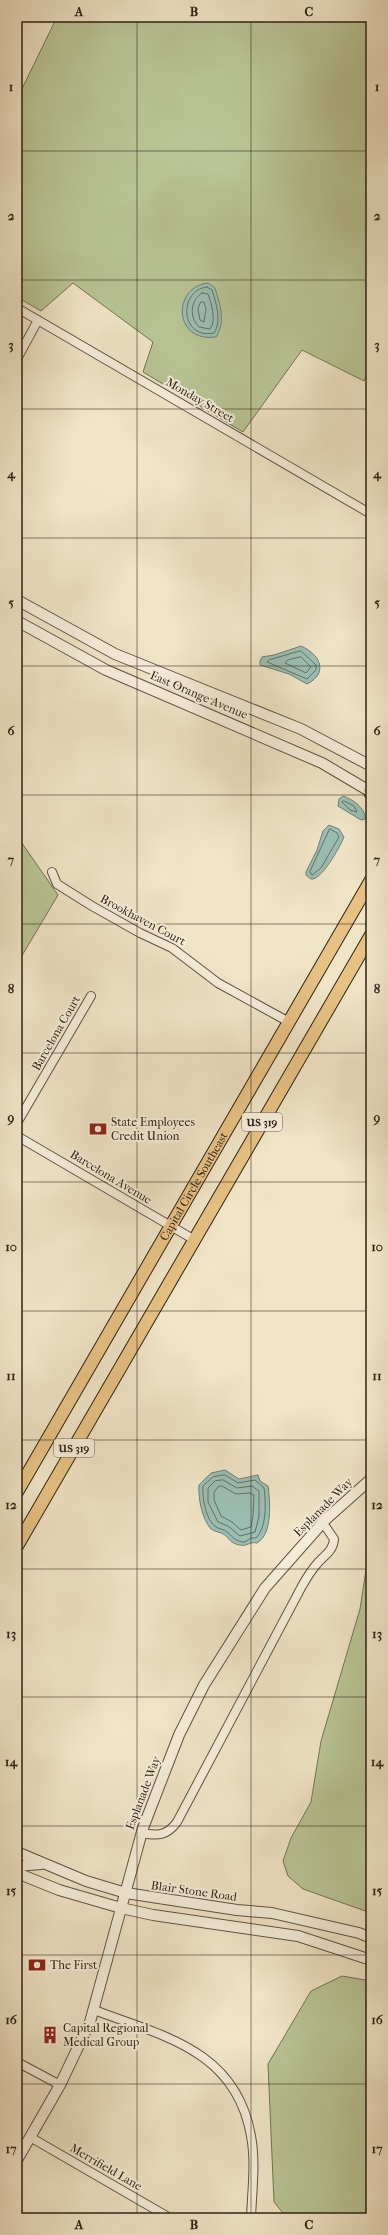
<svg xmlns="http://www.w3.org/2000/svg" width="388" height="2235" font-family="'IM FELL French Canon',serif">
	<rect width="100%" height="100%" fill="#f1e5c8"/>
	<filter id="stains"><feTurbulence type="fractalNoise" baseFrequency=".005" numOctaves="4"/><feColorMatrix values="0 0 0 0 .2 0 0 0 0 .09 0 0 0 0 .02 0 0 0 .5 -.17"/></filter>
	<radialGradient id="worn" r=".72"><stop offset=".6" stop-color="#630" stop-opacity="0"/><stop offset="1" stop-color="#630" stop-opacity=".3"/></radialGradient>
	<!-- green -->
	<path fill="#b9c596" stroke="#727456" d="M57 17H371V364L364 381 302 350 243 432 143 372 153 342 73 283 41 311 17 297V99Z
		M17 836 58 895 17 964Z
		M371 1562V1913L303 1889 288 1876 283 1861 291 1838 311 1802 321 1741 360 1609 366 1570Z
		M342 1976 371 1981V2218H287L274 2202 268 2064 311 1991Z"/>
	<!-- water -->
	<path fill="#9bbfb4" stroke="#6f8074" d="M208 283 215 288C220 304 226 322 216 337 173 343 172 287 208 283Z
		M301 646C320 654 329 673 307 684L289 674 260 665V661L262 657 274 655Z
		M343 796C352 799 366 808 365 819L361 820 338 806 339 799Z
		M329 825 339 829 344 837C340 847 321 881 311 879L306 875V872L317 850 323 831Z
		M225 1470 239 1479 258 1475 260 1481 268 1486C270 1501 273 1534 257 1543 250 1541 247 1547 240 1545 232 1544 230 1540 225 1535 221 1532 215 1532 211 1529 202 1519 198 1498 199 1485L211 1473Z"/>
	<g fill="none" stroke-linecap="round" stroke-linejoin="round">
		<!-- shore -->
		<path stroke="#647064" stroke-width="1" d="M207 287 212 290C216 303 222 321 214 333 180 340 178 290 207 287Z
			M202 293 208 294C211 302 217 321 210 329L199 327C189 317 190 301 202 293Z
			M201 302H204L206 309 204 322 200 320 198 309Z
			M301 651 316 665V670L307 679 267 662 269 660Z
			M301 657 311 667 306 673 285 663 288 660Z
			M344 801 354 806 357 812 350 810 342 802Z
			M330 829 337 833 339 837 321 868 312 875 310 872Z
			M225 1475 238 1483 255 1480 264 1488C266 1502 267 1527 256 1538H251L245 1542C236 1542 233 1537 227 1532 224 1529 219 1529 216 1527 206 1521 202 1497 203 1486L213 1477Z
			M223 1480 237 1488 252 1486 259 1491V1517L255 1532 240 1536 228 1526 218 1522 208 1502V1488L215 1481Z
			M222 1486 236 1494 250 1493 254 1495 253 1516 251 1527 241 1530 232 1522 221 1516 214 1500V1492L218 1487Z"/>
		<!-- minor casing -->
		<g stroke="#5d5342" stroke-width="10">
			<path id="minor" d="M17 308 371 514
				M17 359 38 320
				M52 872 57 884 92 906 140 933 172 948 218 983 289 1022
				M17 1123 91 996
				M17 1136 193 1239
				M141 1833C157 1836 167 1836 177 1822L302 1586C306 1579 311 1571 316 1565 324 1555 333 1552 334 1539L323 1523
				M94 2010C163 2036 236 2050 251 2136 256 2162 252 2191 251 2218
				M17 2062 60 2085
				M30 2137 170 2218"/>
		</g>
		<!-- tertiary casing -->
		<g stroke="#5d5342" stroke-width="12">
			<path id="tertiary" d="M17 600 115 654 301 729 371 766
				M17 621 106 670 322 763 371 792
				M17 1852 86 1881 126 1893 237 1910 272 1913 359 1933 371 1938
				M17 1866 41 1864
				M17 1873 59 1890 121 1908 153 1915 298 1936 371 1960
				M17 2160 60 2085 90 2022 143 1828 179 1735 204 1685 265 1588 325 1520 371 1479"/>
		</g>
		<!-- primary casing -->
		<g stroke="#2c2215" stroke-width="14">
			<g id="primary">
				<path d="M370 791 371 794"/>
				<path id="s1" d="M17 1492 371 880"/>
				<path d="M17 1546 371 935"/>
			</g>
		</g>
		<!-- minor -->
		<use href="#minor" stroke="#f6eedb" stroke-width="8"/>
		<!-- tertiary -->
		<use href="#tertiary" stroke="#f6eedb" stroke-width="10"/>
		<!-- primary -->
		<use href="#primary" stroke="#e8c284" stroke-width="12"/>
	</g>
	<!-- grid -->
	<path fill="none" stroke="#2c2215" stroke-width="1" stroke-opacity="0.55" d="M137 17V2218M251 17V2218M17 151H371M17 280H371M17 409H371M17 538H371M17 666H371M17 795H371M17 924H371M17 1053H371M17 1182H371M17 1311H371M17 1440H371M17 1569H371M17 1697H371M17 1826H371M17 1955H371M17 2084H371"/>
	<!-- icons -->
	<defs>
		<g id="bank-bare" transform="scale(1.38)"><path d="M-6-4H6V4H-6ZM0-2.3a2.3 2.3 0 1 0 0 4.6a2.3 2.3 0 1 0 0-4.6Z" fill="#8f2418" stroke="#f6eedb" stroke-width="2.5" paint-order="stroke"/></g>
		<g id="building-bare" transform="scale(1.38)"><path d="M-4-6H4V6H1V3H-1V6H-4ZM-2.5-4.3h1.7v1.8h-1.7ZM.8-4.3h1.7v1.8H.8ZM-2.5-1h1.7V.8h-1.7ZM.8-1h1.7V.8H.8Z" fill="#8f2418" stroke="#f6eedb" stroke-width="2.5" paint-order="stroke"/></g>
	</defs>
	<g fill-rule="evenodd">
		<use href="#bank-bare" x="98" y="1129"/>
		<use href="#bank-bare" x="37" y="1965"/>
		<use href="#building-bare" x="50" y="2035"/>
	</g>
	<g text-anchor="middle" stroke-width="4" stroke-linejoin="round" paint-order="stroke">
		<!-- shield labels -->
		<g fill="#f6eedb" stroke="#695f50" stroke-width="1">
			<rect x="242" y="1113" width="40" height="18" rx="3"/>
			<rect x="54" y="1439" width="40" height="18" rx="3"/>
		</g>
		<g font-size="11" font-weight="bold" fill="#2c2215">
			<text x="262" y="1126">US 319</text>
			<text x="74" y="1452">US 319</text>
		</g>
		<!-- street labels -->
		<g font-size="12" fill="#2c2215" stroke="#f6eedb">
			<text transform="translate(200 400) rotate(30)" y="4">Monday Street</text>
			<text transform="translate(199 695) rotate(23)" y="4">East Orange Avenue</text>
			<text transform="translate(143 920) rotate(28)" y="4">Brookhaven Court</text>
			<text transform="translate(56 1033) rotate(-60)" y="4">Barcelona Court</text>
			<text transform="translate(111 1177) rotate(31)" y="4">Barcelona Avenue</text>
			<text dy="4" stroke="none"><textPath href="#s1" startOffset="353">Capital Circle Southeast</textPath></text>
			<text transform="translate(323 1507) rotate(-45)" y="4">Esplanade Way</text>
			<text transform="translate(143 1793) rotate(-69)" y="4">Esplanade Way</text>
			<text transform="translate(194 1891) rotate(8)" y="4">Blair Stone Road</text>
			<text transform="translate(106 2167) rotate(30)" y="4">Merrifield Lane</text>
		</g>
		<!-- poi labels -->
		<g font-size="12" fill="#2c2215" stroke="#f6eedb" text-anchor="start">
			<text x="111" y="1126">State Employees<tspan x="111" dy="14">Credit Union</tspan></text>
			<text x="50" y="1969">The First</text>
			<text x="63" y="2032">Capital Regional<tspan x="63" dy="14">Medical Group</tspan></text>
		</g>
	</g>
	<!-- margin -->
	<rect width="388" height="2235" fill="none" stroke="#f1e5c8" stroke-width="44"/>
	<rect x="22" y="22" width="344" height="2191" fill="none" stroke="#2c2215" stroke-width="1.5"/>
	<g font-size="13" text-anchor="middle" font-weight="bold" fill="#2c2215">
		<text x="79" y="16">A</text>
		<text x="194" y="16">B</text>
		<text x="309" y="16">C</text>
		<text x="11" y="91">1</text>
		<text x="377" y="91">1</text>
		<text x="11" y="220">2</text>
		<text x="377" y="220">2</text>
		<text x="11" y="349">3</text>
		<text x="377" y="349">3</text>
		<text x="11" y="478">4</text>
		<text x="377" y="478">4</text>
		<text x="11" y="607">5</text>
		<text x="377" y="607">5</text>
		<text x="11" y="735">6</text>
		<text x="377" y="735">6</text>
		<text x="11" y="864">7</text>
		<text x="377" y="864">7</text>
		<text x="11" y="993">8</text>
		<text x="377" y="993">8</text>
		<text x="11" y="1122">9</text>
		<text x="377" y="1122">9</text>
		<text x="11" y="1251">10</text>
		<text x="377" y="1251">10</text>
		<text x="11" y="1380">11</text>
		<text x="377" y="1380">11</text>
		<text x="11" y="1509">12</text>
		<text x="377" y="1509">12</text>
		<text x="11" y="1638">13</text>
		<text x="377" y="1638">13</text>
		<text x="11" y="1766">14</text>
		<text x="377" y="1766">14</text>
		<text x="11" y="1895">15</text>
		<text x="377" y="1895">15</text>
		<text x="11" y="2024">16</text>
		<text x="377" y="2024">16</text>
		<text x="11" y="2153">17</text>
		<text x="377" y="2153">17</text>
		<text x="79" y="2229">A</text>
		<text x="194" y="2229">B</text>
		<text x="309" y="2229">C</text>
	</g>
	<rect width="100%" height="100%" filter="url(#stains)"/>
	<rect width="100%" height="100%" fill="url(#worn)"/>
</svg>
